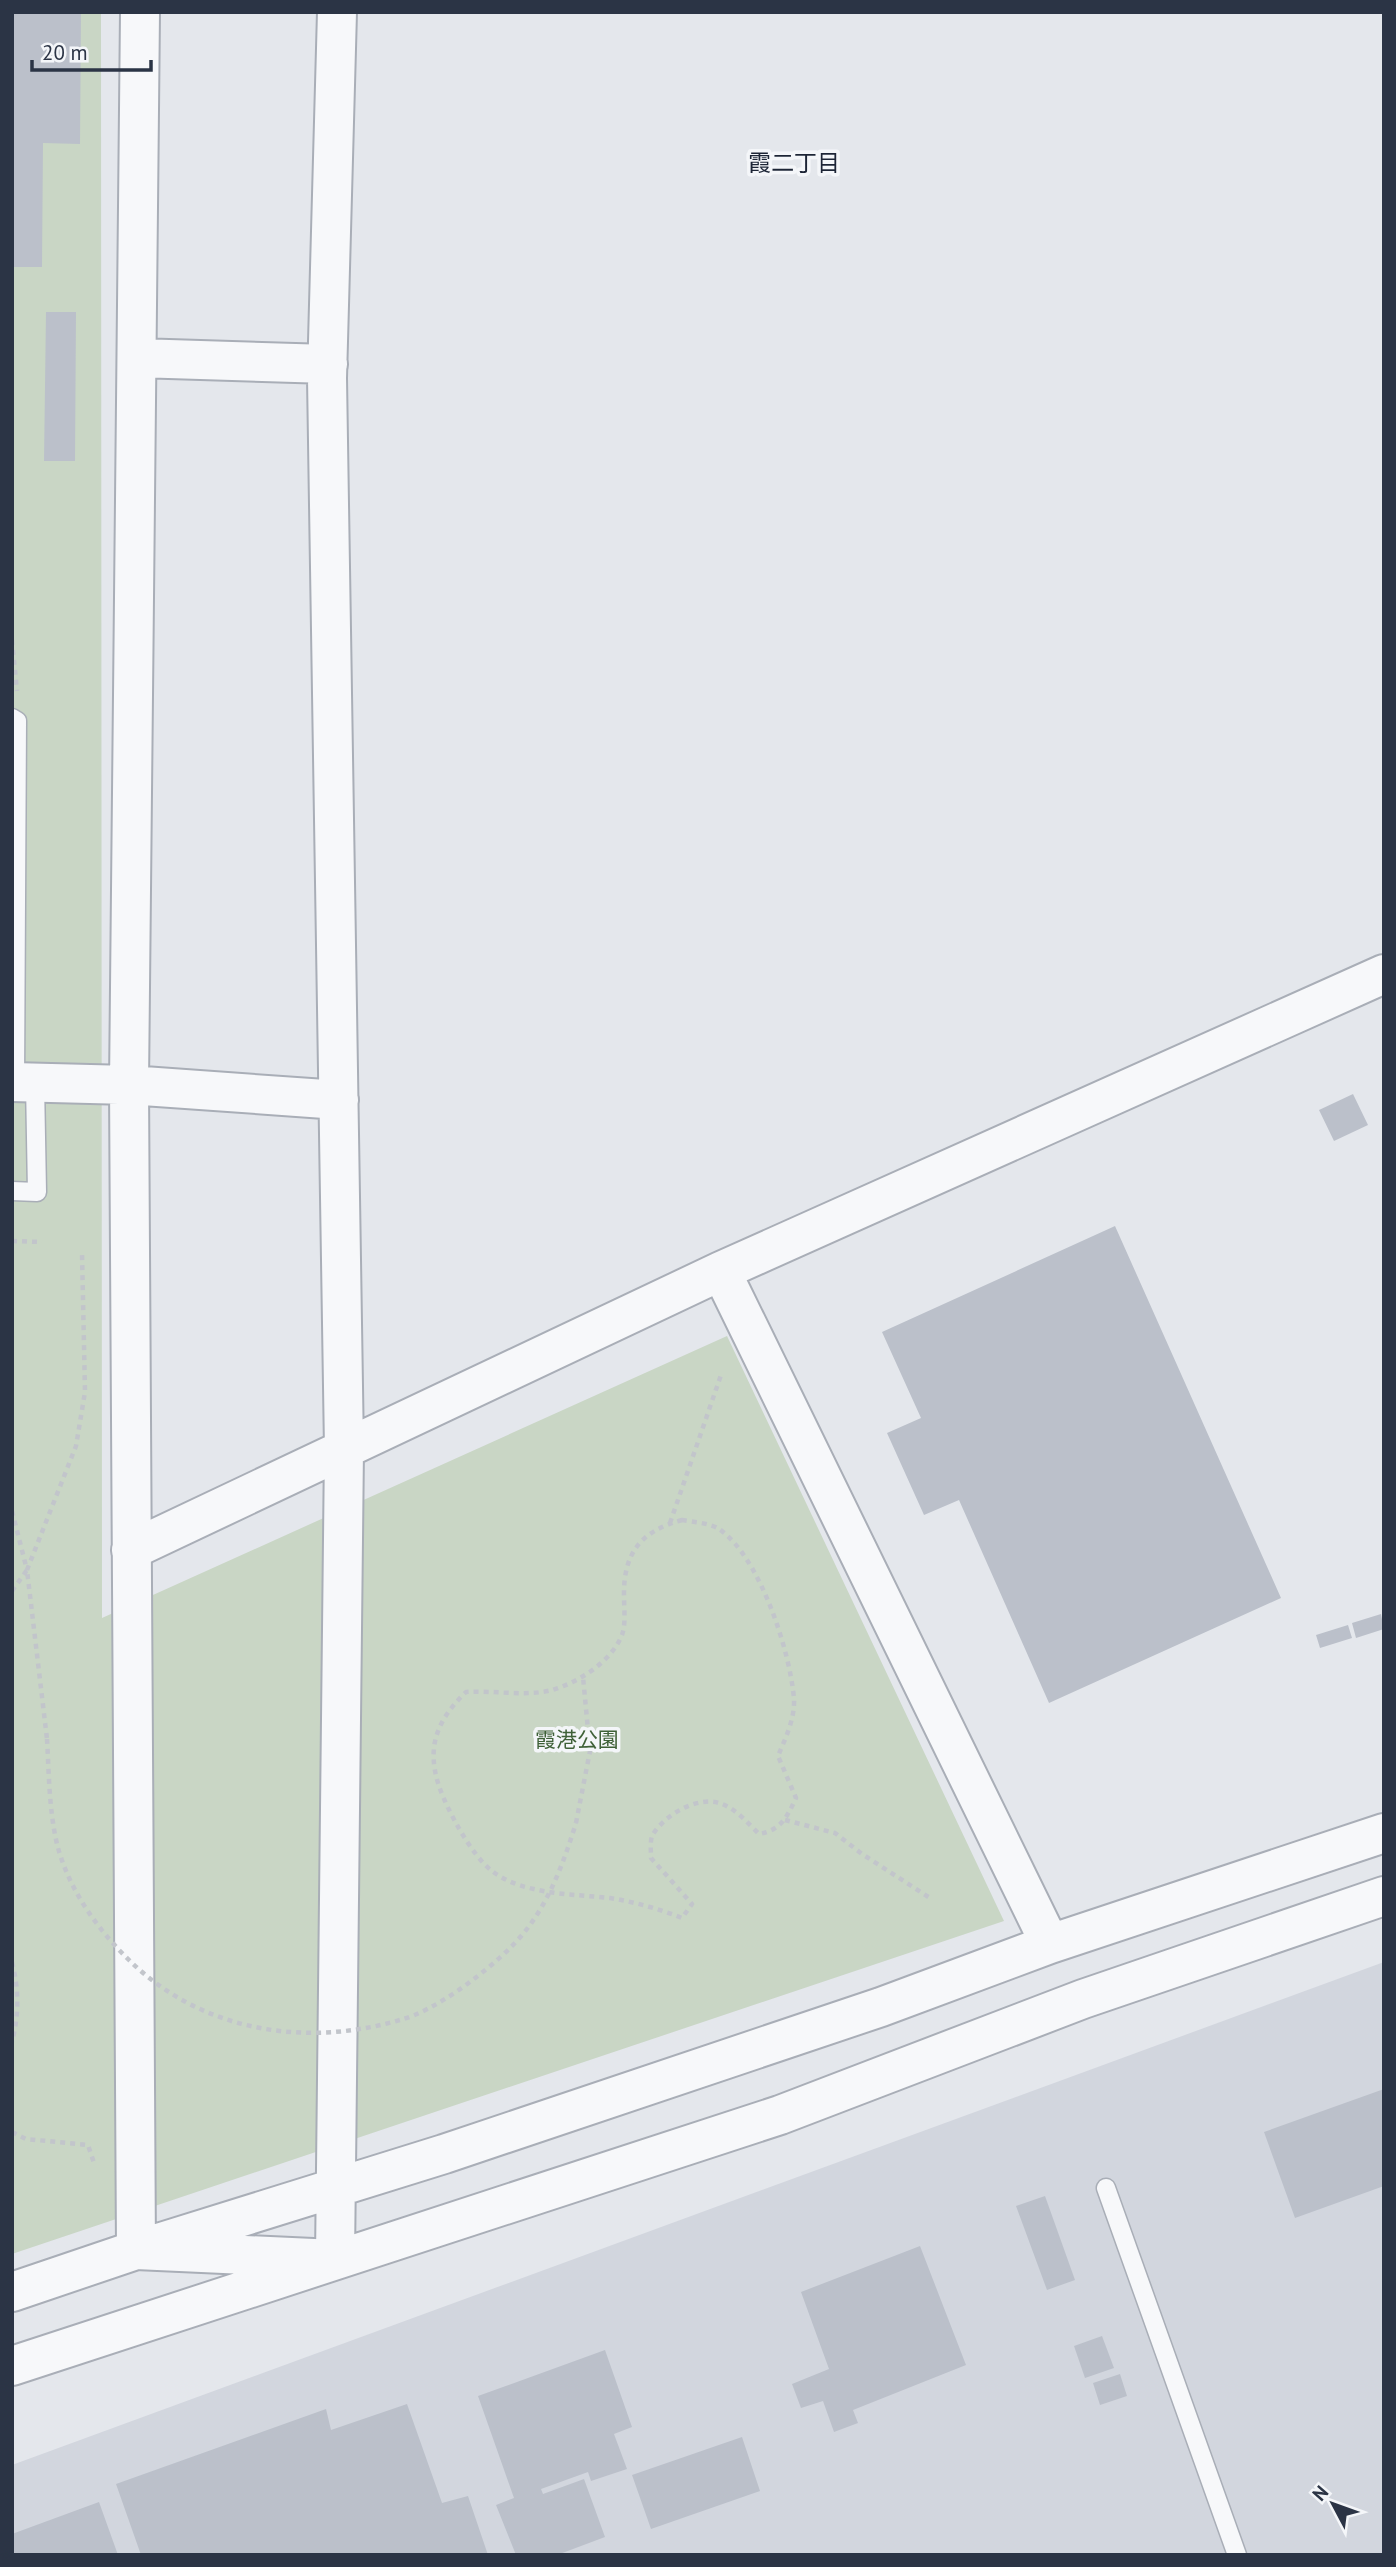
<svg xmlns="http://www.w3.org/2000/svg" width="1396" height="2567" font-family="'PT Sans','Noto Sans JP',sans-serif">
	<rect width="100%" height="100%" fill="#e4e7ec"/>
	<!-- built -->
	<path fill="#d2d6de" d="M1384 1962V2555H12V2465Z"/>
	<!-- green -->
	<path fill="#c9d6c5" d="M12 12H101L102 1618 727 1336 1004 1921 12 2254Z"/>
	<!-- building -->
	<path fill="#bbc0ca" d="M12 12H81L80 144 43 143 42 267H12Z
		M46 312H76L75 461H44Z
		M1353 1094 1368 1125 1334 1141 1319 1110Z
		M1115 1226 1281 1598 1049 1703 959 1500 924 1515 887 1433 921 1418 882 1332Z
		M1381 1614 1384 1629 1356 1638 1352 1623Z
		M1348 1625 1352 1638 1320 1648 1316 1635Z
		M1384 2089V2186L1295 2218 1264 2132Z
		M1045 2196 1075 2280 1047 2290 1016 2206Z
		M920 2246 966 2365 853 2410 858 2423 834 2432 823 2401 801 2408 792 2384 829 2369 801 2292Z
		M1102 2336 1114 2368 1085 2378 1074 2346Z
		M605 2350 632 2427 614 2434 627 2469 591 2481 588 2472 541 2489 543 2494 584 2479 605 2537 557 2555H516L496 2505 514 2498 478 2396Z
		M1120 2374 1127 2396 1100 2405 1093 2383Z
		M407 2404 442 2503 468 2496 488 2555H141L116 2484 326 2409 331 2430Z
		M742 2437 760 2491 651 2529 632 2475Z
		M99 2502 118 2555H12V2534Z"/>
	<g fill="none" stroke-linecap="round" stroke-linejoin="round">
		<!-- service casing -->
		<g stroke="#a9aeb7" stroke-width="21">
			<path id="service" d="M12 718 17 721 15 1082
				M12 1191 37 1192 35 1083
				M1106 2188 1237 2555"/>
		</g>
		<!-- tertiary casing -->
		<g stroke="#a9aeb7" stroke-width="42">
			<path id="tertiary" d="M137 358 328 364
				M12 1082 129 1085 339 1100
				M721 1271 1050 1944
				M131 1550 721 1271 1384 974
				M136 2250 335 2259 344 1449 327 378 337 12
				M136 2250 129 1085 140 12
				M12 2292 136 2250 444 2154 881 2007 1050 1944 1384 1833
				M12 2366 780 2115 1083 1999 1384 1896"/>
		</g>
		<!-- path -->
		<path stroke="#c2c5cb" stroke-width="4.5" stroke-dasharray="5 5" stroke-linecap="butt" d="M12 640 17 691
			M12 1241 42 1242
			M12 1511 27 1570
			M682 1520C693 1522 710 1523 719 1529 760 1557 790 1651 794 1699 795 1719 785 1739 778 1756L796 1798C787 1817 781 1830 759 1834 748 1823 734 1807 719 1803 696 1796 663 1816 652 1836 650 1842 651 1852 651 1858L692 1904 682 1918C659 1909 635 1902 610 1898 574 1894 523 1895 492 1871 472 1856 447 1810 439 1786 426 1747 437 1720 466 1692 493 1690 525 1697 552 1690 579 1682 611 1662 622 1635 626 1624 624 1608 624 1597 623 1553 641 1531 682 1520Z
			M670 1523 721 1375
			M27 1570 76 1446 85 1392 82 1253
			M12 1591 27 1570 47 1739
			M785 1820 835 1833 862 1854 930 1898
			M576 1823 590 1751 583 1677
			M12 1962C19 1989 19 2015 12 2042
			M12 2132 26 2139 88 2145 94 2163"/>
		<!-- service -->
		<use href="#service" stroke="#f7f8fa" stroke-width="18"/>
		<!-- tertiary -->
		<use href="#tertiary" stroke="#f7f8fa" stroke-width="38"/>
		<!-- path-bridge -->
		<path stroke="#c2c5cb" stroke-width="4.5" stroke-dasharray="5 5" stroke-linecap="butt" d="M47 1739C49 1774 49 1810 57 1844 68 1888 97 1929 129 1960 201 2031 304 2048 400 2020 435 2011 485 1973 510 1948 545 1914 562 1868 576 1823"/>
	</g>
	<g text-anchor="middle" stroke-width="7" stroke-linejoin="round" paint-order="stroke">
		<!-- park labels -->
		<g font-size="21" fill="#3f6138" stroke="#f4f6f9">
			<text x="577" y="1747">霞港公園</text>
		</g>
		<!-- neighbourhood labels -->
		<g font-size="23" fill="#1d2536" stroke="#f4f6f9">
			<text x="794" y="171">霞二丁目</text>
		</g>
	</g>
	<!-- border -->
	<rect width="1396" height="2567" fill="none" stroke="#2b3445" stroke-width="28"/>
	<!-- north arrow -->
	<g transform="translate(1333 2504) rotate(311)" stroke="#f4f6f9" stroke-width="5" paint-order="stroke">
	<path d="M0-5L12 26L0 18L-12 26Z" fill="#2b3445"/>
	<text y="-10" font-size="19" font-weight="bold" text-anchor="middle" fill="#2b3445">N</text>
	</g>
	<!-- scale -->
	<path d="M32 60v10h119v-10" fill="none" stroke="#2b3445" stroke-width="3.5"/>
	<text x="42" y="60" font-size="21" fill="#2b3445" stroke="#f4f6f9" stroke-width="5" paint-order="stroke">20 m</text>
</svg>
